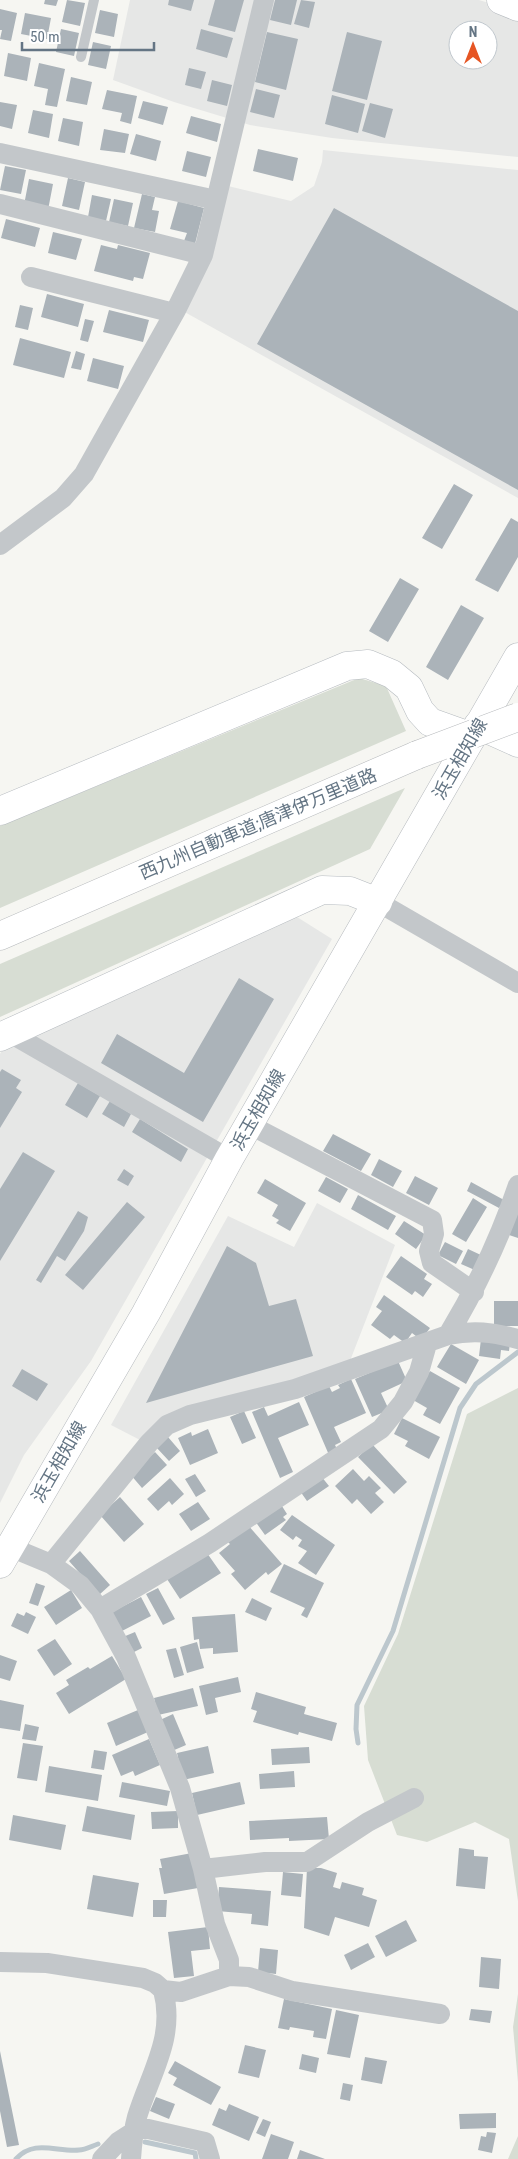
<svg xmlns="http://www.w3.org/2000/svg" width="518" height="2159" font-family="'Roboto Condensed','Noto Sans JP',sans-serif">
	<rect width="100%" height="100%" fill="#f6f6f2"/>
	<!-- built -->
	<path fill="#e6e7e6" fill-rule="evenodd" d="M130 0H479L511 10 518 13V157L332 138 250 125 174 102 113 80ZM458 30H488V60H458Z
		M323 150 518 170V498L181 310 228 186 291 201 314 186 322 162Z
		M297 917 332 939 91 1361 24 1455 0 1503V1054L3 1049Z
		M317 1203 395 1245 348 1366 142 1441 111 1425 228 1216 294 1247Z"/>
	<!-- green -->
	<path fill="#d7ddd3" d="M359 678 386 686 406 731 0 908V826Z
		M405 788 370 849 0 1017V964Z
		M518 1388V1901L509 1839 475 1822 427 1842 397 1835 368 1760 364 1706 398 1634 467 1414Z
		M518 1994V2082L513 2027Z
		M518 2136V2159H508Z"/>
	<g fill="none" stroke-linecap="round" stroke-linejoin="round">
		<!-- stream -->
		<path stroke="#bcc7cd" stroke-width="5" d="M358 1743 356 1729 357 1705 393 1631 460 1408 476 1384 518 1352
			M145 2142 195 2153 196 2159
			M16 2159C34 2139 56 2152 79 2150 85 2150 92 2146 98 2144"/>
	</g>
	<!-- building -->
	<path fill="#abb3b9" d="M45 0H58L56 6 44 4Z
		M67 0 85 3 80 26 62 22Z
		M169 0H194L191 11 168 5Z
		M215 0H244L235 32 208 25Z
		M275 0H297L291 25 270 20Z
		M301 0 315 2 309 28 294 24Z
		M0 9 17 13 11 41 0 39 2 30H0Z
		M100 10 118 14 114 37 95 33Z
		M25 13 51 18 47 39 21 34Z
		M61 29 79 33 74 56 56 52Z
		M201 29 233 38 227 58 196 49Z
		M267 32 298 39 286 90 255 82Z
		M347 32 382 41 367 100 332 91Z
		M93 42 111 46 106 69 88 65Z
		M8 53 31 58 27 81 4 76Z
		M39 63 65 69 57 107 45 105 48 89 34 86Z
		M189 68 206 72 201 89 185 85Z
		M71 77 92 82 87 105 66 101Z
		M212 80 232 85 227 106 207 101Z
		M256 89 280 95 274 118 250 112Z
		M107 90 137 96 131 124 120 121 122 113 102 109Z
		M332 95 365 104 358 133 325 124Z
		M143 101 168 107 163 125 138 118Z
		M0 102 17 105 12 129 0 126Z
		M370 103 393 109 385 138 362 131Z
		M33 110 53 114 49 138 28 133Z
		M191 116 221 124 217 142 186 133Z
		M63 118 83 122 79 146 58 141Z
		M104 129 129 134 125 153 100 150Z
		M136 134 161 141 156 161 130 154Z
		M258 149 298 158 293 181 253 171Z
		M187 151 211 157 206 177 182 171Z
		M5 166 26 170 21 194 0 190Z
		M68 178 85 182 79 210 62 206Z
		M29 179 53 184 48 210 24 205Z
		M142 194 155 197 152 210 159 211 155 232 134 228Z
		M92 195 111 199 106 221 88 217Z
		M114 199 133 203 128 226 109 222Z
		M178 201 204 208 195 244 184 241 187 233 170 229Z
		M334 208 518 311V490L257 344Z
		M6 219 40 228 35 247 1 238Z
		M53 232 82 239 76 260 48 253Z
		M101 245 117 249 118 245 150 253 143 279 134 277 133 281 94 271Z
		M47 294 84 304 78 327 41 317Z
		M20 305 33 308 28 330 15 327Z
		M109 310 149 320 143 342 103 332Z
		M85 319 94 321 88 342 80 340Z
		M20 338 71 352 64 378 13 365Z
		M76 351 85 354 81 370 71 368Z
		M93 358 124 366 118 389 87 381Z
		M454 484 473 495 442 549 422 538Z
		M511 518 518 522V557L498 592 475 580Z
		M400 578 419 589 388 642 369 631Z
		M461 605 484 618 448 680 426 667Z
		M239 978 274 999 203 1122 101 1063 117 1034 184 1073Z
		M2 1069 21 1080 16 1088 22 1092 0 1128V1072Z
		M78 1083 100 1096 87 1118 65 1105Z
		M110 1101 131 1114 124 1127 102 1114Z
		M140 1119 188 1149 181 1162 132 1132Z
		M333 1134 371 1154 361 1171 323 1151Z
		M23 1152 55 1171 0 1261V1189Z
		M379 1159 402 1171 393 1187 371 1175Z
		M124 1169 134 1176 128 1186 117 1180Z
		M415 1176 438 1188 429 1205 406 1193Z
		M326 1177 348 1189 340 1203 318 1191Z
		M265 1179 306 1203 290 1231 276 1223 279 1220 272 1216 278 1205 257 1193Z
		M471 1182 504 1200 499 1208 467 1191Z
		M358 1195 396 1216 388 1230 351 1209Z
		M473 1198 487 1207 466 1242 452 1234Z
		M127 1202 145 1217 83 1290 65 1275Z
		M518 1209V1238L509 1235Z
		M78 1211 88 1217 84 1231 65 1261 57 1256 41 1283 36 1280Z
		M404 1221 426 1235 416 1249 395 1234Z
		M445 1242 463 1251 456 1264 438 1255Z
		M227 1246 256 1263 269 1306 296 1299 313 1356 146 1403Z
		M468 1249 483 1256 477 1271 461 1264Z
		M401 1256 427 1274 424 1279 432 1284 423 1297 415 1291 412 1295 386 1277Z
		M384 1295 430 1328 421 1340 412 1333 405 1343 394 1335 390 1339 371 1325 382 1311 376 1307Z
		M494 1301H518V1326H494Z
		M481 1339 510 1342 509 1351 501 1350 500 1359 479 1356Z
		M451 1344 479 1360 466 1384 437 1367Z
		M398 1361 407 1381 381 1393 389 1410 372 1417 355 1379Z
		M22 1369 48 1384 37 1401 12 1386Z
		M430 1371 460 1388 440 1424 423 1415 427 1408 413 1400Z
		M351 1379 366 1413 334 1427 341 1442 335 1445 338 1451 329 1455 304 1397 329 1386 332 1392 340 1388 338 1385Z
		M299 1402 309 1425 278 1438 293 1472 280 1478 252 1412 264 1407 268 1416Z
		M244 1411 256 1438 242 1444 230 1417Z
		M402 1418 440 1437 429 1459 405 1446 408 1441 394 1434Z
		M208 1429 218 1453 190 1465 178 1438 191 1432 192 1436Z
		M168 1437 180 1451 169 1461 156 1447Z
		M372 1444 407 1482 394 1494 358 1457Z
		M155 1452 167 1465 142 1488 130 1474Z
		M353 1469 364 1481 369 1476 381 1488 375 1493 384 1502 371 1514 357 1499 352 1504 335 1486Z
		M195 1474 206 1491 196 1497 185 1479Z
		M321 1476 329 1486 307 1501 300 1491Z
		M170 1478 184 1494 172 1505 169 1501 158 1511 147 1499Z
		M120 1497 144 1524 124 1542 100 1515Z
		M198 1502 210 1519 191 1531 179 1514Z
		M280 1503 287 1514 283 1517 286 1520 265 1535 255 1521Z
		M292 1515 335 1545 316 1575 298 1563 307 1551 298 1546 302 1540 296 1536 293 1540 280 1530Z
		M247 1524 282 1564 268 1575 266 1572 245 1590 231 1574 235 1571 219 1553 230 1544 227 1541Z
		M80 1551 110 1585 99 1595 69 1561Z
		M207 1553 221 1573 180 1599 167 1579Z
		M284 1564 324 1583 307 1618 301 1615 305 1608 270 1592Z
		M36 1583 45 1586 38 1606 29 1603Z
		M158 1588 175 1619 163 1625 146 1594Z
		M71 1590 82 1608 56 1625 44 1607Z
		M141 1597 151 1616 120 1632 110 1613Z
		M252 1598 272 1608 266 1621 245 1612Z
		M26 1612 36 1617 28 1634 11 1626 17 1613 24 1616Z
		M235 1614 238 1652 213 1654V1648L200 1649 199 1639 194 1640 192 1617Z
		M135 1632 142 1648 130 1654 123 1637Z
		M55 1639 72 1664 54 1676 37 1650Z
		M197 1642 204 1668 187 1673 180 1647Z
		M176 1648 184 1675 174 1678 166 1650Z
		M0 1655 17 1661 10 1681 0 1678Z
		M112 1656 126 1679 69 1714 56 1693 69 1685 66 1680 88 1667 90 1669Z
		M238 1677 241 1692 215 1698 218 1712 206 1715 199 1686Z
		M193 1688 198 1706 158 1715 154 1698Z
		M256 1692 306 1707 304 1714 337 1723 332 1741 299 1732 298 1735 253 1722 257 1711 251 1709Z
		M0 1700 24 1705 20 1731 0 1728Z
		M138 1710 148 1732 116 1746 107 1723Z
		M173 1714 186 1745 172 1751 160 1720Z
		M25 1724 39 1727 36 1741 22 1739Z
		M149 1739 160 1765 135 1776 133 1771 121 1776 112 1755Z
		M23 1743 43 1746 37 1781 17 1778Z
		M208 1746 214 1773 183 1780 177 1753Z
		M309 1747 310 1763 272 1765 271 1749Z
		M94 1750 107 1752 104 1770 91 1768Z
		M49 1766 102 1775 98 1801 45 1792Z
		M294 1771 295 1787 260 1789 259 1774Z
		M122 1782 170 1791 167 1806 119 1797Z
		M240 1782 245 1804 197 1815 192 1793Z
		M87 1806 135 1815 131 1840 82 1831Z
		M178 1811V1828L152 1829 151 1812Z
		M13 1815 66 1825 61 1850 9 1840Z
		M327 1817 329 1839 289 1841V1838L250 1840 249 1821Z
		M459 1848 474 1850V1856L488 1857 485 1889 456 1886Z
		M192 1853 198 1888 164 1894 159 1868H162L160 1859Z
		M307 1868H321L337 1873 333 1887 340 1889 342 1882 364 1888 362 1895 377 1900 369 1927 335 1917 329 1936 304 1928Z
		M283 1872 303 1874 301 1897 281 1895Z
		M93 1875 139 1883 133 1917 87 1909Z
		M219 1887 271 1891 268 1926 251 1924 252 1914 217 1911Z
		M153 1900H167L166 1917H153Z
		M406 1920 417 1941 386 1957 375 1936Z
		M208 1927 210 1949 191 1951 194 1976 174 1978 168 1932Z
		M368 1943 375 1957 351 1970 344 1955Z
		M260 1948 278 1950 276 1974 258 1972Z
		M481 1957 501 1959 499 1989 479 1987Z
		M284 1999 332 2009 326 2039 313 2037 314 2031 290 2027 289 2030 278 2028Z
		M471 2009 492 2011 490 2023 469 2020Z
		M336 2010 359 2015 350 2058 327 2054Z
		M245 2045 266 2050 259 2078 238 2073Z
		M0 2051 19 2145 7 2147 0 2111Z
		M302 2054 319 2058 316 2073 299 2069Z
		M365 2057 387 2061 382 2084 361 2080Z
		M175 2061 221 2087 211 2105 173 2085 177 2078 168 2073Z
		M343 2083 353 2085 350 2101 340 2099Z
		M156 2097 175 2104 169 2119 150 2111Z
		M229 2104 259 2117 249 2141 212 2125 219 2108 226 2111Z
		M496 2113V2128L460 2129 459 2114Z
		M263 2119 271 2122 265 2137 256 2133Z
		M487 2132 496 2133 492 2153 478 2150 481 2136 486 2137Z
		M271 2134 294 2142 288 2159H262Z
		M300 2150 325 2159H297Z"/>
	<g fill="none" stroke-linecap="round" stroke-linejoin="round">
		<!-- secondary casing -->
		<g stroke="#b5babf" stroke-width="29">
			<path id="secondary" d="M501 0 518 7
				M478 725 518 743
				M0 811 347 666 368 664 392 674 409 688 420 711 430 722 472 737
				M0 1037 322 890 350 891 378 902"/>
		</g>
		<!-- primary casing -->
		<g stroke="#b6babe" stroke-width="29">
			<path id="primary" d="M0 1564 146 1313 229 1159 518 657"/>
		</g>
		<!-- highway casing -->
		<g stroke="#b6b9bc" stroke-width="29">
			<path id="highway" d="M0 936 417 755"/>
		</g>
		<!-- lane -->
		<path stroke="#c3c7ca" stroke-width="10" d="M81 57 94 0"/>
		<!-- street -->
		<path stroke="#c3c7ca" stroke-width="20" d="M0 153 216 200
			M0 204 203 255
			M31 277 174 313
			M0 545 63 498 84 474 176 310 203 255 264 0
			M378 902 518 983
			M10 1033 229 1159
			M250 1125 432 1220 434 1234 429 1251 432 1263 474 1292
			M448 1335C477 1287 500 1238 518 1185
			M10 1547 51 1564 80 1585 100 1609 126 1657 180 1788 203 1869 215 1924 229 1960V1976
			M51 1564 149 1443 167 1425 190 1415 295 1389 448 1335C473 1330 493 1332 518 1339
			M100 1609 210 1543 381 1429 403 1402 419 1372 427 1344
			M203 1869 265 1862H307L368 1822 414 1798
			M0 1962 47 1963 143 1978 155 1983 163 1990 181 1992 229 1976 249 1977 292 1991 440 2014
			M135 2126 205 2142 210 2159
			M102 2159 118 2142 132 2133
			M131 2159C132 2144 133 2131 137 2117 150 2074 176 2037 163 1990"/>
		<!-- secondary -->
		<use href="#secondary" stroke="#fff" stroke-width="28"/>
		<!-- primary -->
		<use href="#primary" stroke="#fff" stroke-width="28"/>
		<!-- highway -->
		<use href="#highway" stroke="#fff" stroke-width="28"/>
		<!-- highway-bridge casing -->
		<g stroke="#b6b9bc" stroke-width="29" stroke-linecap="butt">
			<path id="highway-bridge" d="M417 755 518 717"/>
		</g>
		<!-- highway-bridge -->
		<use href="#highway-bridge" stroke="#fff" stroke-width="28"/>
	</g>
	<g text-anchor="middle" stroke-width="5" stroke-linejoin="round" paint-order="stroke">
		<!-- street labels -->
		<g font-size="18" fill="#647584" stroke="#fff">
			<text transform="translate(460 759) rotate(-60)" y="6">浜玉相知線</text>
			<text transform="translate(258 824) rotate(-23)" y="6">西九州自動車道;唐津伊万里道路</text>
			<text transform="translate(258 1110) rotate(-60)" y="6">浜玉相知線</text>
			<text transform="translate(59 1462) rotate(-60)" y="6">浜玉相知線</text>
		</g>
	</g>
	<!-- north arrow -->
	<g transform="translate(473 45)"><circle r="24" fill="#ffffff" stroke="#c1c8ce"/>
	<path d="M0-4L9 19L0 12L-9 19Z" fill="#e65523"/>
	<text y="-8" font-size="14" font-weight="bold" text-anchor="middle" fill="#647584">N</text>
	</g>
	<!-- scale -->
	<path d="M22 42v8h132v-8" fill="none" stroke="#647584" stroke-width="2.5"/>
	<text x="30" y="42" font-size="15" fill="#647584" stroke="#ffffff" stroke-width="4" paint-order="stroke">50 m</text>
</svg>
